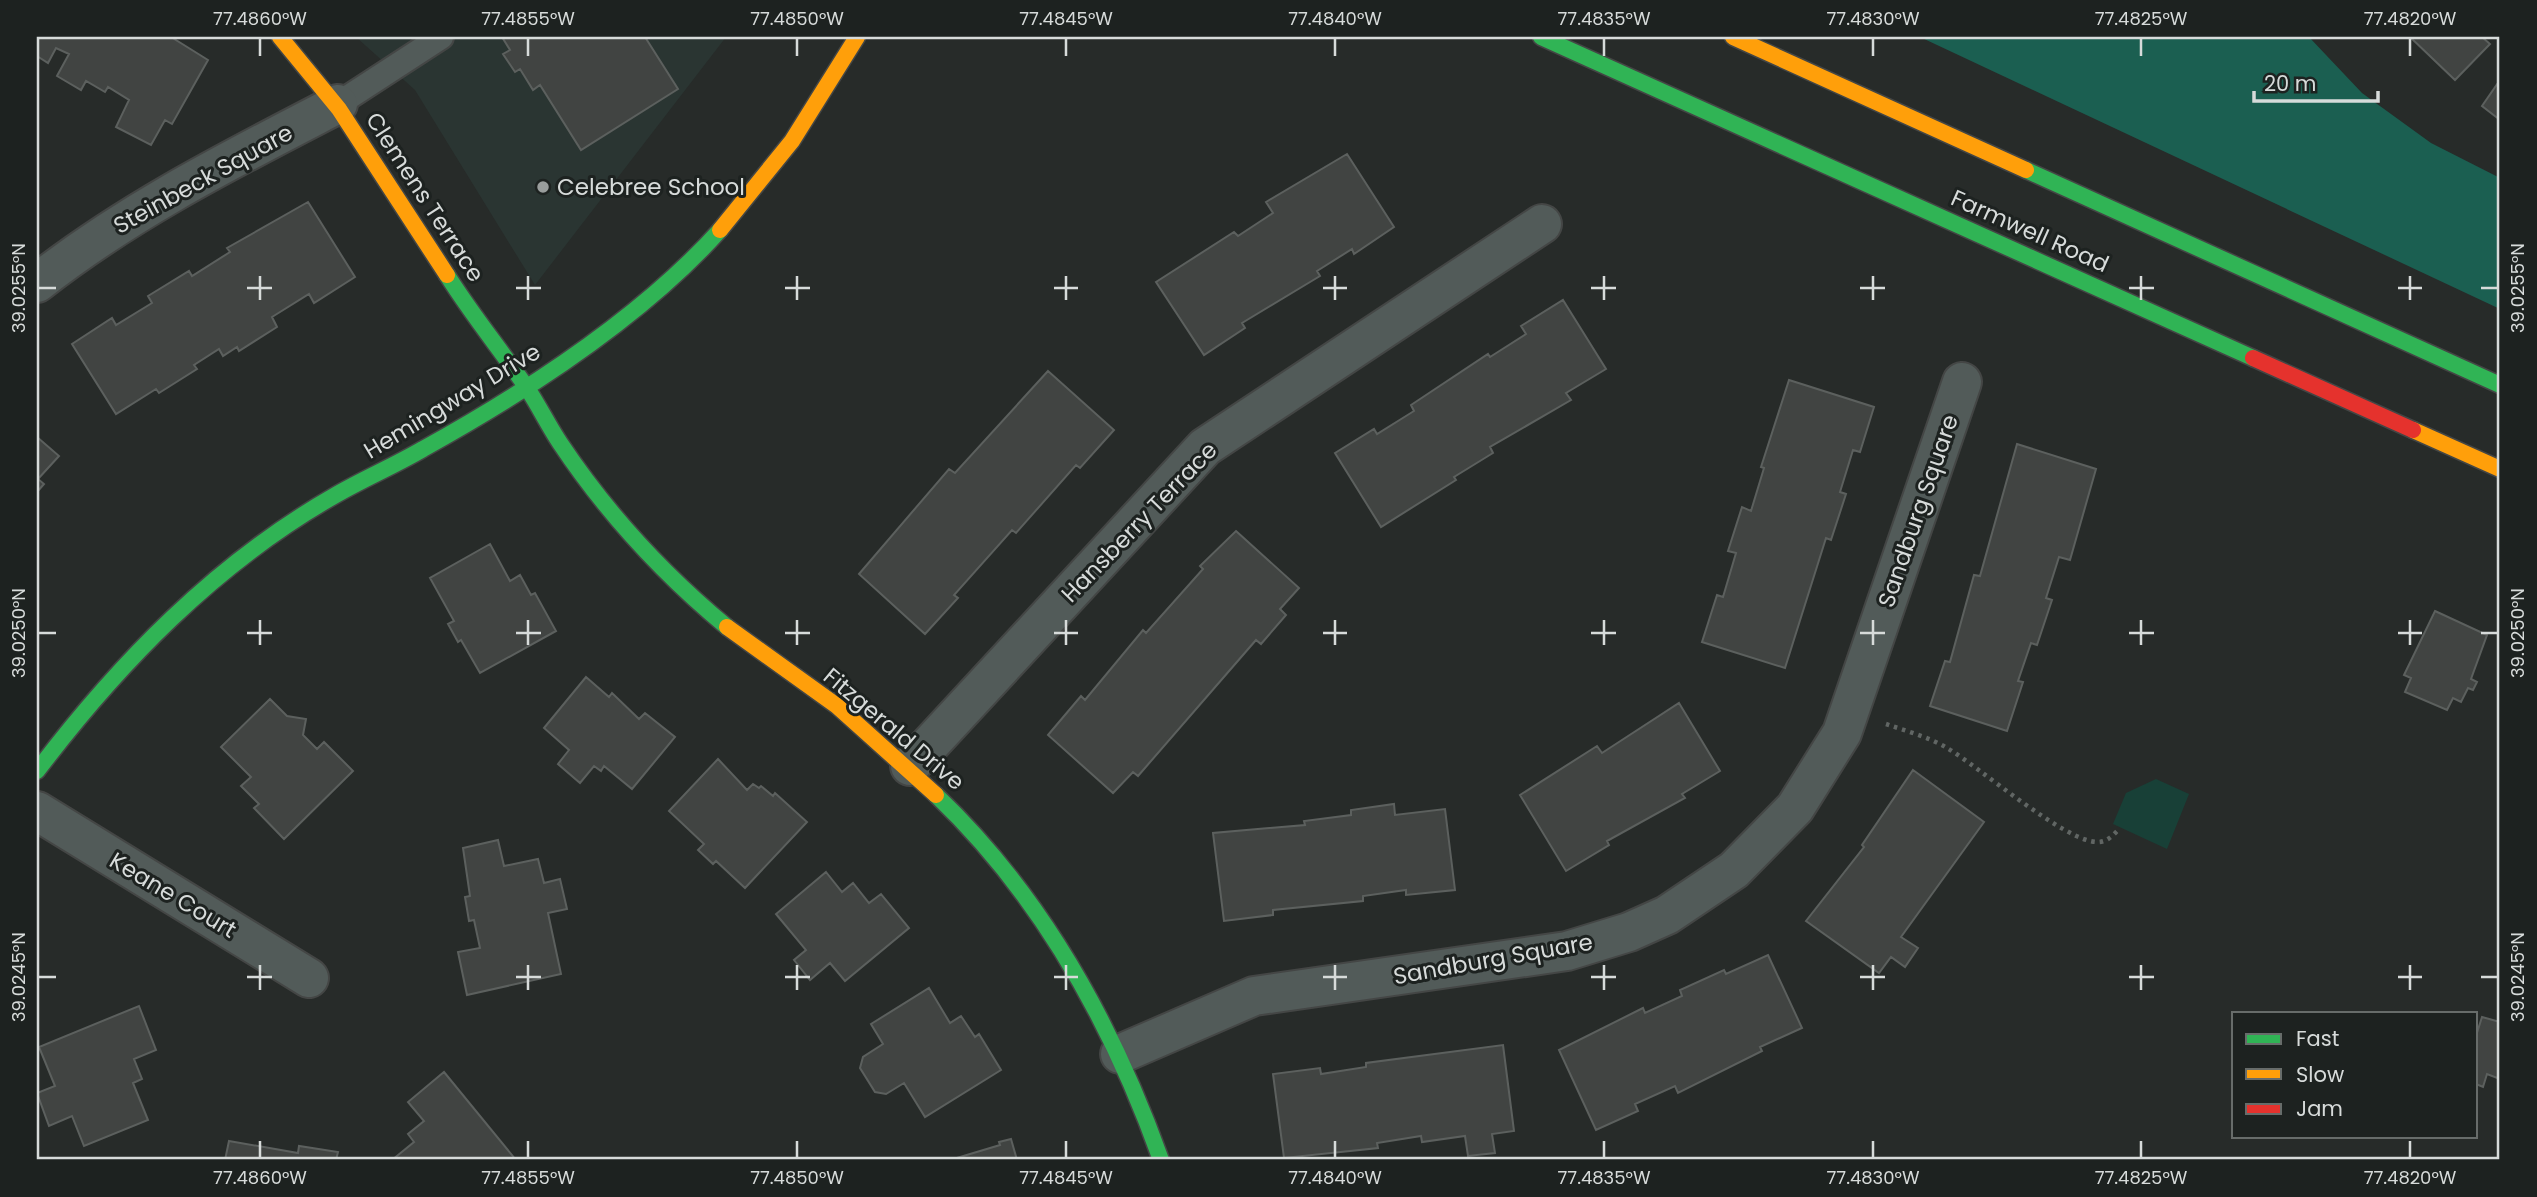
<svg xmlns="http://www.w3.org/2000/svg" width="2537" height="1197" font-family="Poppins,sans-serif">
	<rect width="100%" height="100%" fill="#272b29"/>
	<!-- built -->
	<path fill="#2a3532" d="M356 37H726L535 285 415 90Z"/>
	<!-- green -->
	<path fill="#184037" d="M2156 779 2189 794 2167 849 2113 824 2126 793Z"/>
	<!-- forest -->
	<path fill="#1b5f51" d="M1920 37H2309L2362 93 2431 143 2500 178V309Z"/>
	<!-- building -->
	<path fill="#414442" stroke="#5c605e" stroke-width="2" d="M37 37H171L208 60 172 124 165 120 151 145 116 127 129 100 108 87 105 92 86 81 81 90 57 76 69 54 56 48 48 63 37 56Z
		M502 37H645L678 89 581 150 540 85 533 90 520 69 515 72 503 54 510 50Z
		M2410 37H2482L2490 44 2455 80Z
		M2500 80V120L2482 106Z
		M1347 154 1394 227 1354 254 1352 249 1317 271 1320 276 1242 323 1245 328 1204 355 1156 282 1234 232 1238 236 1273 213 1266 202Z
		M308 202 355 277 314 303 309 294 272 317 277 327 239 351 237 347 223 356 219 349 194 365 197 369 159 393 156 389 116 414 72 344 112 318 116 325 152 303 148 296 189 271 192 276 230 252 227 248Z
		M1563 300 1606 369 1566 393 1571 400 1490 447 1493 453 1454 477 1456 480 1381 527 1335 453 1374 429 1377 434 1414 411 1411 405 1488 354 1490 357 1526 334 1521 326Z
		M1048 371 1114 430 1080 468 1076 465 1016 533 1012 530 954 595 958 598 925 634 859 574 949 469 955 473Z
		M1789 380 1874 407 1860 452 1853 450 1840 492 1846 494 1831 540 1826 538 1785 668 1702 642 1717 595 1723 597 1736 553 1728 551 1742 507 1751 511 1764 468 1761 467Z
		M37 437 59 456 38 479 44 484 37 492Z
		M2017 444 2096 469 2070 560 2059 557 2046 598 2052 600 2037 645 2031 643 2018 681 2023 682 2007 731 1930 706 1945 661 1950 662 1974 575 1980 576Z
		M1236 531 1299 588 1280 609 1286 615 1261 644 1256 640 1138 776 1133 772 1113 793 1048 735 1081 696 1085 700 1143 630 1146 633 1203 569 1200 566Z
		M490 544 510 581 520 575 531 595 535 593 556 631 480 673 461 640 458 642 448 624 454 621 430 578Z
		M2435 611 2487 635 2471 679 2477 682 2473 690 2468 688 2461 702 2453 698 2447 710 2405 692 2411 678 2404 675Z
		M586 677 609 697 612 693 639 719 645 713 675 737 632 789 604 766 601 771 594 766 580 783 558 764 569 750 544 728Z
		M270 699 287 716 306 719 303 735 317 749 324 742 353 771 284 839 254 808 259 804 241 786 251 777 221 747Z
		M1679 703 1720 771 1682 794 1685 798 1607 841 1609 845 1566 871 1520 795 1597 746 1602 753Z
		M718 759 747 790 753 784 759 788 761 786 773 796 775 793 807 822 745 888 716 861 713 864 698 850 704 844 669 811Z
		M1913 770 1984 822 1901 937 1918 948 1905 967 1891 957 1879 973 1806 921 1864 847 1862 845Z
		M1394 804 1395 815 1445 809 1455 890 1406 895V890L1363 896V901L1273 910V915L1224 921 1213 833 1305 825 1304 821 1351 815V810Z
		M498 840 504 866 538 859 544 883 560 879 567 909 548 913 561 974 467 995 458 952 480 948 474 920 469 921 465 897 470 896 463 848Z
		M826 872 842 892 853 883 869 903 881 894 909 928 845 981 830 963 810 980 794 960 806 950 776 914Z
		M1768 955 1802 1028 1760 1047 1762 1051 1678 1093 1675 1086 1635 1104 1638 1111 1596 1130 1559 1050 1643 1008 1645 1013 1682 996 1680 990 1724 970 1726 974Z
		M929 988 950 1023 961 1016 975 1037 979 1034 1001 1070 925 1117 904 1083 886 1094 875 1092 860 1068 863 1057 883 1044 871 1024Z
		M139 1006 156 1050 134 1059 142 1079 133 1083 148 1120 84 1146 72 1116 49 1126 37 1093 55 1086 39 1047Z
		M2482 1017 2500 1022V1079L2487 1074 2483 1087 2476 1084V1036Z
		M1503 1045 1514 1131 1492 1134 1495 1153 1468 1156 1465 1136 1422 1142 1421 1136 1377 1143 1378 1148 1284 1158 1273 1074 1320 1068 1321 1074 1366 1067V1063Z
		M444 1072 516 1160H392L414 1142 408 1134 424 1121 408 1102Z
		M1011 1139 1017 1160H950L1000 1145 999 1142Z
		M229 1141 298 1153 299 1146 338 1152 336 1160H225Z"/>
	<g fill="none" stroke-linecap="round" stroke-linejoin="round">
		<!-- lane casing -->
		<g stroke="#444645" stroke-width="28">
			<path id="lane" d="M338 104 441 37"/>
		</g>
		<!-- street casing -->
		<g stroke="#444645" stroke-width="42">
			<path id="street" d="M37 283C130 210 234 158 338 104
				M910 766 1205 447 1542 224
				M37 811 309 978
				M1120 1054 1254 996 1567 951 1629 932 1667 915 1734 870 1795 808 1842 733 1962 382"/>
		</g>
		<!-- fast casing -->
		<g stroke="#444645" stroke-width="19">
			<path id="fast" d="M1541 37 2253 358
				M2026 170 2500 385
				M447 275C472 315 501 350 527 388 539 406 548 425 560 443 606 512 663 574 727 627
				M37 771C119 663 215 564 334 496 363 479 394 466 423 449 526 392 641 318 720 230
				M936 795C1042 896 1112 1023 1161 1160"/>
		</g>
		<!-- slow casing -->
		<g stroke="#444645" stroke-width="19">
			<path id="slow" d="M280 37 339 109 447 275
				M1733 37 2026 170
				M720 230 792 141 857 37
				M2413 430 2500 469
				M727 627 837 706 936 795"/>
		</g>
		<!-- jam casing -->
		<g stroke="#444645" stroke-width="19">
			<path id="jam" d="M2253 358 2413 430"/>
		</g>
		<!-- path -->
		<path stroke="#616664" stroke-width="4.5" stroke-dasharray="3.5 5" stroke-linecap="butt" d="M1886 724C1906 731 1929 737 1947 748 1978 766 2066 843 2098 842 2108 842 2114 834 2120 828"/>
		<!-- lane -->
		<use href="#lane" stroke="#525b59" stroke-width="24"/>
		<!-- street -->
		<use href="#street" stroke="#525b59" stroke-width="38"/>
		<!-- fast -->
		<use href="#fast" stroke="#30b455" stroke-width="16"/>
		<!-- slow -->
		<use href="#slow" stroke="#ff9f0a" stroke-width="16"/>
		<!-- jam -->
		<use href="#jam" stroke="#e5322d" stroke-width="16"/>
	</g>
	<!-- ticks -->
	<path fill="none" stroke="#d7dbda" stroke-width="2.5" d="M260 38V56M528 38V56M797 38V56M1066 38V56M1335 38V56M1604 38V56M1873 38V56M2141 38V56M2410 38V56M260 276V300M528 276V300M797 276V300M1066 276V300M1335 276V300M1604 276V300M1873 276V300M2141 276V300M2410 276V300M38 288H56M247 288H272M516 288H541M785 288H810M1054 288H1078M1323 288H1347M1591 288H1616M1860 288H1885M2129 288H2154M2398 288H2422M2481 288H2498M260 620V645M528 620V645M797 620V645M1066 620V645M1335 620V645M1604 620V645M1873 620V645M2141 620V645M2410 620V645M38 633H56M247 633H272M516 633H541M785 633H810M1054 633H1078M1323 633H1347M1591 633H1616M1860 633H1885M2129 633H2154M2398 633H2422M2481 633H2498M260 965V990M528 965V990M797 965V990M1066 965V990M1335 965V990M1604 965V990M1873 965V990M2141 965V990M2410 965V990M38 977H56M247 977H272M516 977H541M785 977H810M1054 977H1078M1323 977H1347M1591 977H1616M1860 977H1885M2129 977H2154M2398 977H2422M2481 977H2498M260 1141V1158M528 1141V1158M797 1141V1158M1066 1141V1158M1335 1141V1158M1604 1141V1158M1873 1141V1158M2141 1141V1158M2410 1141V1158"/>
	<!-- markers -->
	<circle fill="#999d9c" stroke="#1d2220" stroke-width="2.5" cx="543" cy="187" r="7"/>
	<g text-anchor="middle" stroke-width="6" stroke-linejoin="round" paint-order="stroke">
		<!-- street labels -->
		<g font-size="23" fill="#d7dbda" stroke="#1d2220">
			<text transform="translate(203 179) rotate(-29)" y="8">Steinbeck Square</text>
			<text transform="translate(425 197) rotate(57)" y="8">Clemens Terrace</text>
			<text transform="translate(2030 231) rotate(24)" y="8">Farmwell Road</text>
			<text transform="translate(452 401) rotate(-31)" y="8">Hemingway Drive</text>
			<text transform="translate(1918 511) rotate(-71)" y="8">Sandburg Square</text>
			<text transform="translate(1139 522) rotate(-46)" y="8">Hansberry Terrace</text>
			<text transform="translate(894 729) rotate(40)" y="8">Fitzgerald Drive</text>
			<text transform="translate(173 895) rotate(31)" y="8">Keane Court</text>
			<text transform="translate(1493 959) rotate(-10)" y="8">Sandburg Square</text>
		</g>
		<!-- poi labels -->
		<g font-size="23" fill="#d7dbda" stroke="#1d2220" text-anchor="start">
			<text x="557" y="195">Celebree School</text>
		</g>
	</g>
	<!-- border -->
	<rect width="2537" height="1197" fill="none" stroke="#1d2220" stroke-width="77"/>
	<!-- legend -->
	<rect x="2232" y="1012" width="245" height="126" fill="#1d2220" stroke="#676c6a" stroke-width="2"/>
	<rect x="2246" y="1034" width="35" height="10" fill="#30b455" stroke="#676c6a" stroke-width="2"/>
	<text x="2296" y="1046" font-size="21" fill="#d7dbda">Fast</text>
	<rect x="2246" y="1069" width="35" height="10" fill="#ff9f0a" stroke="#676c6a" stroke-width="2"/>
	<text x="2296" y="1082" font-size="21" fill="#d7dbda">Slow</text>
	<rect x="2246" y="1104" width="35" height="10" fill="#e5322d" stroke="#676c6a" stroke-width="2"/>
	<text x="2296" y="1116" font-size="21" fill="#d7dbda">Jam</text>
	<!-- scale -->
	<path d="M2254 91v10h124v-10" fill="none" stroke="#d7dbda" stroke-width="3.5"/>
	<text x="2264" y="91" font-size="21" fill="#d7dbda" stroke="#1d2220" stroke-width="5" paint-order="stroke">20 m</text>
	<rect x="38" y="38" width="2460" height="1120" fill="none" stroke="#d7dbda" stroke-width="2.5"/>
	<g font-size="18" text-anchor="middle" fill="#d7dbda">
		<text x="260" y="25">77.4860°W</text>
		<text x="528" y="25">77.4855°W</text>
		<text x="797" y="25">77.4850°W</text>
		<text x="1066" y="25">77.4845°W</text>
		<text x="1335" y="25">77.4840°W</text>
		<text x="1604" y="25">77.4835°W</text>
		<text x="1873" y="25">77.4830°W</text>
		<text x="2141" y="25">77.4825°W</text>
		<text x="2410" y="25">77.4820°W</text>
		<text transform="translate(19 288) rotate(-90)" y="6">39.0255°N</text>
		<text transform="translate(2518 288) rotate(-90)" y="6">39.0255°N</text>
		<text transform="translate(19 633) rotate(-90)" y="6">39.0250°N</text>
		<text transform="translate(2518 633) rotate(-90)" y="6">39.0250°N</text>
		<text transform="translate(19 977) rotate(-90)" y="6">39.0245°N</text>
		<text transform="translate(2518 977) rotate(-90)" y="6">39.0245°N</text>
		<text x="260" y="1184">77.4860°W</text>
		<text x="528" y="1184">77.4855°W</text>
		<text x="797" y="1184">77.4850°W</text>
		<text x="1066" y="1184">77.4845°W</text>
		<text x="1335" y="1184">77.4840°W</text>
		<text x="1604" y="1184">77.4835°W</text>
		<text x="1873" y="1184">77.4830°W</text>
		<text x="2141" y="1184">77.4825°W</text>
		<text x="2410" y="1184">77.4820°W</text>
	</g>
</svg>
